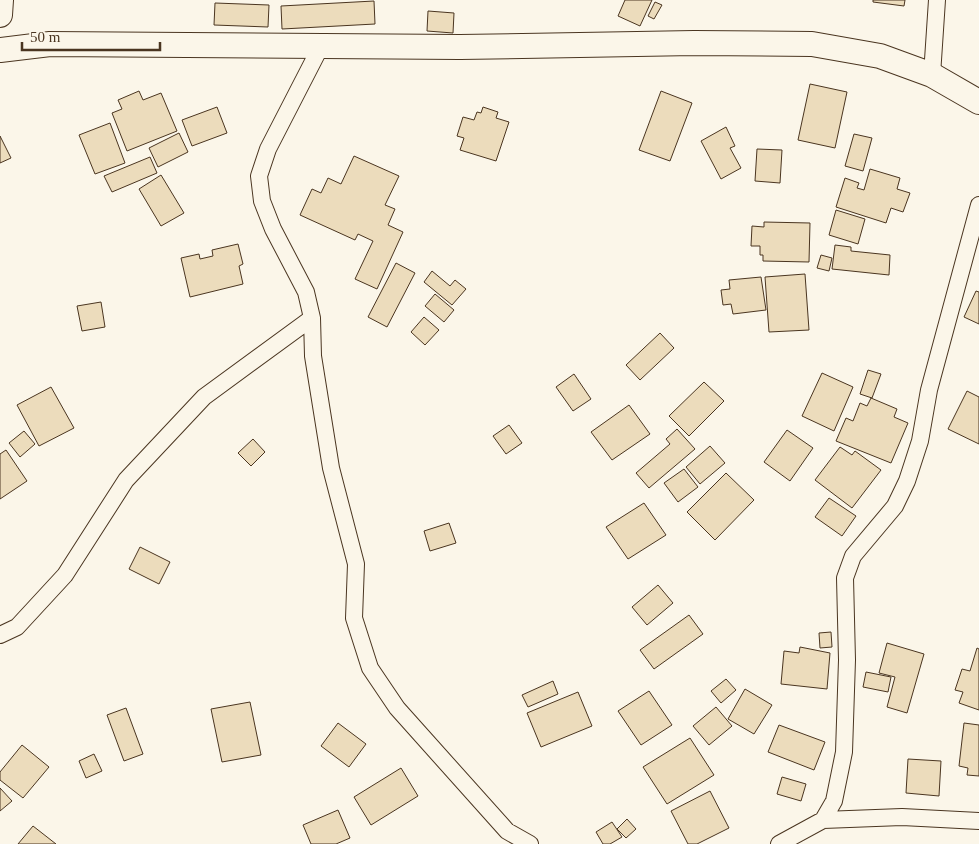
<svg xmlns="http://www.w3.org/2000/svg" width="979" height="844" font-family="'Times New Roman',serif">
	<rect width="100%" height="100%" fill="#fbf6e9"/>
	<!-- building -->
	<path fill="#ecdcbc" stroke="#4a3520" d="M625 0H652L640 26 618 16Z
		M873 0H905L904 6 873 2Z
		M374 1 375 24 282 29 281 6Z
		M655 2 662 5 654 19 648 16Z
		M215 3 269 5 268 27 214 25Z
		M428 11 454 13 453 33 427 31Z
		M810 84 847 92 835 148 798 140Z
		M139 91 143 100 161 93 177 131 127 151 112 113 122 109 118 100Z
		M661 91 692 103 670 161 639 150Z
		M217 107 227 133 192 146 182 120Z
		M483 107 498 112 496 118 509 122 496 161 460 150 464 138 457 136 463 117 474 120 477 112 481 113Z
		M110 123 125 163 95 174 79 135Z
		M726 127 735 146 730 148 741 168 721 179 701 141Z
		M179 133 188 152 158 167 149 148Z
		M854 134 872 138 863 171 845 166Z
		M0 136 11 158 0 163Z
		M757 149 782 150 780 183 755 181Z
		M354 156 399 176 385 205 395 209 388 225 403 232 377 289 355 279 373 241 358 234 355 240 300 215 312 189 321 193 328 178 341 184Z
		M150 157 157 173 112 192 104 176Z
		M870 169 900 178 897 189 910 193 903 212 891 208 886 223 836 207 845 178 859 183 857 188 864 190Z
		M161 175 184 213 161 226 139 189Z
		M836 210 865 219 858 244 829 235Z
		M764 222 810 223 809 262 763 261V255H760V246H751L752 226 764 227Z
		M238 244 243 264 239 266 243 284 190 297 181 258 199 254 200 259 213 256 212 250Z
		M835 245 851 247V251L890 255 889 275 832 269Z
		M821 255 832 258 829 271 817 268Z
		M396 263 415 273 387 327 368 317Z
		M432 271 450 286 455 280 466 289 452 305 424 282Z
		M805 274 809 330 769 332 765 277Z
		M761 277 766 310 733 314 731 304 723 305 721 290 730 289 729 280Z
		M976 291 979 292V324L964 317Z
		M435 294 454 310 444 322 425 306Z
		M101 302 105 327 82 331 77 306Z
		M424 317 439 330 425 345 411 332Z
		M660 333 674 348 640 380 626 365Z
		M868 370 881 374 872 398 860 394Z
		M822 373 853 387 834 431 802 416Z
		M574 374 591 399 573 411 556 387Z
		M704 382 724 401 689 436 669 416Z
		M51 387 74 428 39 446 17 405Z
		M967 391 979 397V444L948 429Z
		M871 398 897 409 894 417 908 423 891 463 836 441 846 418 853 421 860 403 867 406Z
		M629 405 650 434 612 460 591 432Z
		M509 425 522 443 506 454 493 436Z
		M677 429 695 449 649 488 636 473 670 444 666 439Z
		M787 430 813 448 790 481 764 462Z
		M24 431 35 444 20 457 9 443Z
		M253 439 265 452 251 466 238 453Z
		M710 446 725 463 700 484 686 467Z
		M840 447 852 455 855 451 881 470 852 508 815 480Z
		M6 450 27 481 0 499V454Z
		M684 469 698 487 678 502 664 483Z
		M726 473 754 500 715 540 687 512Z
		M829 498 856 516 842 536 815 517Z
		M644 503 666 535 628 559 606 527Z
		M449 523 456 543 430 551 424 531Z
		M140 547 170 562 159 584 129 569Z
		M658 585 673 603 647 625 632 607Z
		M689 615 703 634 654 669 640 650Z
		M831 632 832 647 820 648 819 633Z
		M887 643 924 654 907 713 887 707 895 677 879 673Z
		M800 647 830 653 827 689 781 684 784 651 799 653Z
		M977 648 979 649V710L959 703 963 692 955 690 962 669 970 671Z
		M866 672 891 677 888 692 863 687Z
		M726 679 736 690 721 703 711 691Z
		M553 681 558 694 528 707 522 695Z
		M745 689 772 705 754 734 728 719Z
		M649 691 672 725 641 745 618 711Z
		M578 692 592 726 541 747 527 713Z
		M250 702 261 755 222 762 211 709Z
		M716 707 732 726 709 745 693 726Z
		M126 708 143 754 124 761 107 715Z
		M338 723 366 744 349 767 321 746Z
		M964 723 979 725V776L967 775 968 768 959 766Z
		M779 725 825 742 814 770 768 752Z
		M690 738 714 775 667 804 643 767Z
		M22 745 49 767 23 798 0 780V772Z
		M94 754 102 771 86 778 79 761Z
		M908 759 941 761 939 796 906 793Z
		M401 768 418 796 371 825 354 797Z
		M782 777 806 784 801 801 777 794Z
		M0 788 12 801 0 811Z
		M710 791 729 828 697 844H688L671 811Z
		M338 810 350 838 336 844H311L303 825Z
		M627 819 636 829 626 838 617 829Z
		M612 822 622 837 610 844H603L596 832Z
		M33 826 56 844H18Z"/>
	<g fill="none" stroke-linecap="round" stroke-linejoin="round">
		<!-- street casing -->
		<g stroke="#4a3520" stroke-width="18">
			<path id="street" d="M321 46 268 149 259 176 262 201 273 229 306 292 312 318 313 356 331 468 356 564 354 618 370 668 397 708 507 831 530 844
				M932 75 937 0
				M0 635 17 627 65 575 126 480 204 397 312 318
				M823 820 902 817 979 821
				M779 844 823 820 834 801 844 752 847 660 845 578 853 556 895 506 907 481 920 441 929 390 979 205"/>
		</g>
		<!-- secondary casing -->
		<g stroke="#4a3520" stroke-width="26">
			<path id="secondary" d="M0 15 1 0
				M0 50 50 44 460 47 694 43 812 44 880 56 932 75 979 102"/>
		</g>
		<!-- street -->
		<use href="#street" stroke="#fbf6e9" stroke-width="16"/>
		<!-- secondary -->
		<use href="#secondary" stroke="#fbf6e9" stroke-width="24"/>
	</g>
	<!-- scale -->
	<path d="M22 42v8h138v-8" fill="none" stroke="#4a3520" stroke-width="2.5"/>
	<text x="30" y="42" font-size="15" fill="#4a3520" stroke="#fbf6e9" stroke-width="4" paint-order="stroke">50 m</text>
</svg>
